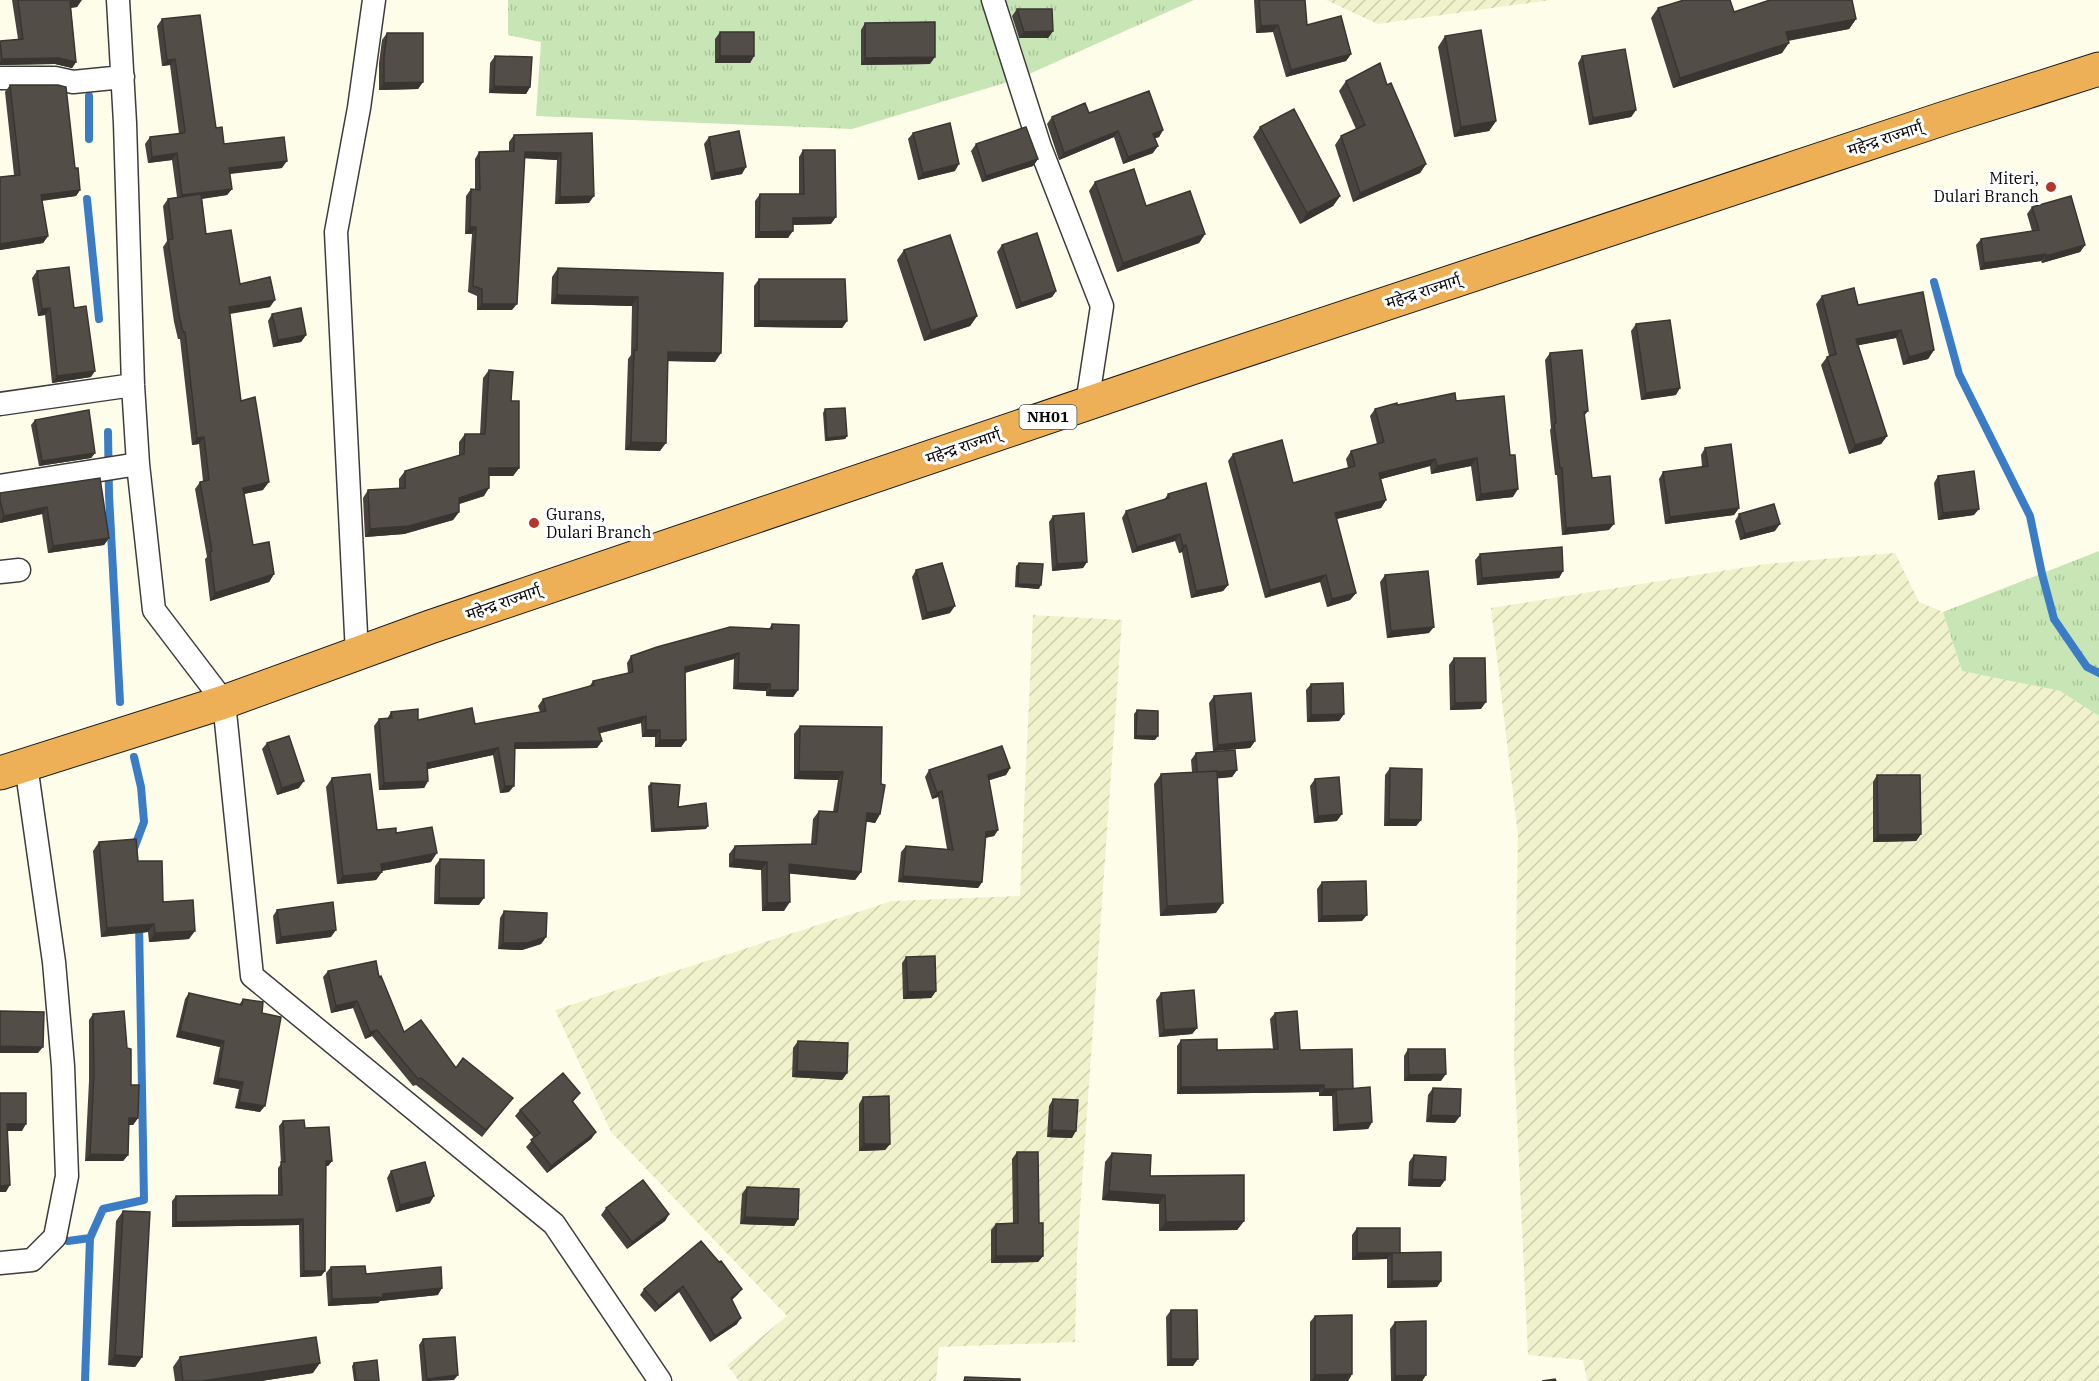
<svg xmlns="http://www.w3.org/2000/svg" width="2099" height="1381" font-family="'IBM Plex Serif','Noto Sans Devanagari',serif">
	<defs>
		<pattern id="farmland-furrows" width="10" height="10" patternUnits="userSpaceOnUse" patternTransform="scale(1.5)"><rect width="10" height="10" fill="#f0f2cb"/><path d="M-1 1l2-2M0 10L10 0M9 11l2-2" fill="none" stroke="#cccead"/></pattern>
		<pattern id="grass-tufts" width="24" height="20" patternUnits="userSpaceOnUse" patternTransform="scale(1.5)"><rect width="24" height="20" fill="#c8e6b5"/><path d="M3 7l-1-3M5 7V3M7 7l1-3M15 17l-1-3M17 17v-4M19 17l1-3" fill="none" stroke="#aac49a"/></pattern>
	</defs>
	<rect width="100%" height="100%" fill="#fefde9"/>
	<!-- farmland -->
	<path fill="url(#farmland-furrows)" d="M1326 0H1550L1378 24Z
		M1895 553 1919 602 1943 612 1962 671 2060 691 2099 716V1381H1587L1583 1360 1528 1355 1514 1056 1518 836 1491 608 1766 564Z
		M1033 615 1122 620 1077 1253 1075 1342 939 1347 936 1381H739L727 1365 787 1316 611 1132 555 1010 892 901 1020 896Z"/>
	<!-- grass -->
	<path fill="url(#grass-tufts)" d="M508 0H1194L1018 79 852 129 536 116 541 42 508 35Z
		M2099 551V716L2060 691 1962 671 1943 612Z"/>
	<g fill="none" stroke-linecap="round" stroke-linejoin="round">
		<!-- stream -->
		<path stroke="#3b7cc6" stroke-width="8" d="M89 139V96
			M87 199 99 319
			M1934 282 1959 374 2030 516 2042 574 2054 619 2087 667 2099 673
			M108 432 109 495 120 702
			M133 851 144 822 141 787 134 757
			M68 1241 90 1238 103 1209 144 1200 139 923
			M85 1381 90 1238"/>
		<!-- street casing -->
		<g stroke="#3d3d3d" stroke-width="25">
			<path id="street" d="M118 0 125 123 133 385 138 464 154 610 224 702 252 976 554 1224 660 1381
				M993 0 1040 147 1102 306 1087 404
				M0 78H55L73 82 123 77
				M0 404 133 385
				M0 486 138 464
				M0 572 19 570
				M357 654 336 232 359 108 374 0
				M0 1263 32 1260 55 1237 67 1176 63 1066 54 962 26 765"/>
		</g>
		<!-- highway casing -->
		<g stroke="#1b1b1b" stroke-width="35">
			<path id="highway" d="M0 773 224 702 430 627 1189 369 1948 117 2099 69"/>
		</g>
		<!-- street -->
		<use href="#street" stroke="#fff" stroke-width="22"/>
		<!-- highway -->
		<use href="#highway" stroke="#eeb057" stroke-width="33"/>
	</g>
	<!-- wall -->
	<path fill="#47423d" d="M12 0H81L77 7 71 8 76 62 72 68 55 64 0 65V42L18 39Z
		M1254 0H1305L1307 25 1351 54 1346 61 1286 77 1273 32 1256 33Z
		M1658 8 1734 12 1856 19 1849 29 1788 41 1782 53 1673 88 1651 18Z
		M1017 9 1053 31 1048 38H1019L1012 16Z
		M162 19 224 144 282 168 230 174 232 189 227 195 202 199 206 234 240 284 270 307 230 314 241 401 263 490 244 494 253 545 274 574 269 582 210 601 205 559 207 557 195 489 200 482 203 481 199 444 192 445 180 339H178L174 322 163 247 167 241 163 206 168 199 177 197 172 160 148 163 145 144 150 137 179 134 170 65 162 66 157 26Z
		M865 23 930 64 861 65V30Z
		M720 32 754 56 750 63H715V39Z
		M387 33 423 82 418 89 379 90V63L382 40Z
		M1445 36 1496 121 1489 131 1454 137 1438 47Z
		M495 56 530 87 526 94 489 93 490 63Z
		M1582 56 1636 110 1631 117 1589 125 1578 63Z
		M1346 81 1387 85 1426 164 1420 173 1353 202 1335 145 1341 136 1356 129 1339 91Z
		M10 85 75 168 80 190 76 196 42 201 48 236 43 243 0 250V177L14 175 5 92Z
		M1089 113 1163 130 1159 137 1155 138 1153 153 1123 164 1114 137 1059 160 1047 124 1052 117Z
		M1260 127 1340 196 1333 206 1300 224 1253 137Z
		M592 133 589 203 555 204 557 160 525 158 512 310H477V296L468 292 472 234H465L466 196 471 189H475V159L479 152 509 151V142L514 135Z
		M913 133 955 171 918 180 908 139Z
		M709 137 742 174 711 180 704 144Z
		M976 144 1038 159 1033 166 982 182 971 151Z
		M803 150 831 224 793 225 788 238H755V201L760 194H799V157Z
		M1095 182 1146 206 1205 234 1199 243 1117 272 1089 191Z
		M2032 207 2085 245 2080 252 2042 263 2041 261 1980 270 1976 245 1981 239 2032 231 2027 214Z
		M1002 245 1056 291 1052 297 1016 309 997 252Z
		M904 250 977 316 970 326 924 341 897 260Z
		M558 268 723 273 715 362 668 361 660 451 625 450 628 359 631 355 632 306 551 304 552 277Z
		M37 271 91 377 52 383 45 315 38 316 32 278Z
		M759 279 847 321 842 328 754 327V286Z
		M1822 296 1858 305 1934 350 1928 359 1903 365 1896 338 1858 345 1887 436 1881 444 1849 454 1821 365 1827 357 1829 356 1816 304Z
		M272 314 306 335 301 342 273 347 268 321Z
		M1636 324 1676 395 1641 400 1631 331Z
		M1550 353 1588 411 1584 416 1592 478 1609 530 1562 535 1557 475H1555L1550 430 1551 428 1545 360Z
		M489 370 511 401 519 468 513 476H489L484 496 459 504V512L453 520 404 534 365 537 363 498 368 490 399 488V479L405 471 459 455V442L465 434H480L483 378Z
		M1456 401 1513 497 1476 501 1471 466 1431 474 1430 466 1381 479 1386 500 1381 508 1336 519 1356 593 1350 600 1327 607 1320 582 1265 598 1228 461 1233 454 1293 483 1348 468 1346 459 1351 451 1377 444 1370 416 1375 409 1397 405Z
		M825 409 847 436 845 439 825 441 823 413Z
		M35 420 95 453 91 458 39 466 31 425Z
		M1705 448 1739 508 1734 515 1665 524 1659 479 1663 472 1702 467 1701 455Z
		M1938 476 1974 515 1938 520 1934 483Z
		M100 478 109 538 104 545 48 553 42 514 0 523V493Z
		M1168 494 1228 585 1223 591 1191 598 1182 552 1179 553 1175 541 1132 553 1122 518 1126 511 1164 500Z
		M1739 514 1775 531 1740 540 1735 521Z
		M1053 516 1087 562 1083 568 1052 571 1049 522Z
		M1480 554 1563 571 1559 578 1477 585 1475 560Z
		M1019 563 1039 589 1015 587 1016 566Z
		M916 570 950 613 922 620 912 577Z
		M1385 575 1429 633 1387 638 1380 582Z
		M772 624 798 690 793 697 766 696V691L733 689 734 659 685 673 686 740 681 747H655V737H642L641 723 599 733 602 741 597 748 515 749 509 792 500 793 493 755 428 769V781L424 788 379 790 374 726 379 719H387L391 712 418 720 475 724 540 712 538 706 543 699 589 687 593 681 628 673 627 663 631 656 769 629Z
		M1454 658 1481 709 1450 710 1449 665Z
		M1311 684 1344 714 1339 721 1307 722 1306 690Z
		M1214 696 1255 741 1250 748 1213 751 1209 703Z
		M1137 710 1155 740 1134 739V714Z
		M800 726 882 727 880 814 875 823 866 821 861 872 855 880 789 873 784 911H762L761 870 729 867V854L735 846 811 844 813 819 819 811 833 812 838 780 794 779V734Z
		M267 743 299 788 277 795 262 749Z
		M1196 753 1237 770 1232 777 1217 778 1216 913 1160 916 1154 784 1161 774 1192 772 1191 760Z
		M1010 768 1006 775 989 780 998 830 994 836 986 838 982 882 978 888 898 882 901 852 906 846 947 849 938 797 932 799 925 777 929 770Z
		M1390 768 1421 820 1416 826H1384L1385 775Z
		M1877 775 1921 834 1916 841 1873 842V782Z
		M332 778 377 830 396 833 431 862 382 871 376 880 337 884 326 787Z
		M1315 779 1337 821 1314 823 1310 786Z
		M651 783 678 807 706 829 651 832 648 786Z
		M99 842 138 861 163 902 189 939 149 942 148 932 101 937 93 851Z
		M440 859 479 905 434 904 435 866Z
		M1322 882 1362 921 1318 922 1317 889Z
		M277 910 331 937 276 944 273 916Z
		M504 911 546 937 541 944 522 950 498 949 500 918Z
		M906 957 936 991 931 998 903 999 902 963Z
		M328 971 379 977 404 1032 456 1068 513 1098 482 1137 416 1085 413 1086 372 1036 365 1039 353 1008 331 1013 323 977Z
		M189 993 239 1005 243 999 262 1013 260 1112 235 1108 239 1089 213 1084 220 1047 176 1037 185 999Z
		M1161 993 1197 1028 1192 1034 1159 1037 1156 1000Z
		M1275 1013 1300 1050 1353 1089 1372 1122 1368 1129 1333 1131 1332 1096H1319V1092L1177 1094V1046L1181 1040 1217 1050 1273 1049 1270 1019Z
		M93 1014 131 1085 138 1118 133 1125H129L128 1155 123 1161H85L89 1081V1020Z
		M798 1041 847 1073 842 1080 792 1077 793 1048Z
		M1408 1049 1441 1081H1404V1056Z
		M1433 1088 1455 1123 1426 1122 1428 1095Z
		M580 1093 573 1102 596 1132 591 1139 547 1173 526 1147 534 1138 515 1116 520 1110Z
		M863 1097 890 1144 885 1150 859 1151V1104Z
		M1053 1099 1072 1138 1047 1137 1049 1106Z
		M283 1121 305 1128 332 1161 328 1166H326L325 1271 321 1276 300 1277 299 1225 172 1227V1201L176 1196 278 1195V1168L281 1164 279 1126Z
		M1017 1152 1039 1223 1043 1256 1038 1262 991 1263V1230L996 1224 1013 1223 1012 1159Z
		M1112 1153 1150 1176 1244 1221 1237 1230 1159 1231V1204L1102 1200 1105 1162Z
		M1414 1155 1445 1180 1440 1187 1408 1186 1409 1162Z
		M391 1171 430 1203 396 1212 387 1178Z
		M747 1187 798 1219 794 1226 740 1224 742 1194Z
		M606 1208 669 1214 665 1221 627 1249 601 1215Z
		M123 1211 142 1357 135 1367 108 1365 116 1221Z
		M1357 1228 1400 1253 1441 1281 1437 1287 1387 1288V1259L1352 1260V1235Z
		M719 1262 742 1289 737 1295 732 1300 737 1324 710 1342 679 1292 655 1312 640 1295 644 1289Z
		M331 1267 366 1274 438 1295 380 1301 378 1303 328 1306 326 1273Z
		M1171 1310 1193 1366H1167L1166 1317Z
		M1315 1316 1352 1374 1348 1381H1310V1322Z
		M1395 1322 1426 1375 1422 1381H1391L1390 1329Z
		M423 1339 454 1380 422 1381 419 1345Z
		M180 1357 313 1373 261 1381H175L173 1367Z
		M354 1363 379 1381H354L352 1366Z"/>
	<!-- shaded-wall -->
	<path fill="#393632" d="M82 0 77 7 66 8 70 2Z
		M1856 19 1849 29 1779 42 1786 32Z
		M1278 25 1273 32 1256 33 1261 26Z
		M1053 31 1048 38H1019L1024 32Z
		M1789 43 1782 53 1673 88 1680 78Z
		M1351 54 1346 61 1286 77 1291 70Z
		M720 56H754L750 63H715Z
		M935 57 930 64 861 65 865 58Z
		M59 58 76 62 72 68 55 64 0 65V62L2 59Z
		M175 59 170 65 162 66 167 60Z
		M423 82 418 89 379 90 384 83Z
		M494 86 530 87 526 94 489 93Z
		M1636 110 1631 117 1589 125 1593 118Z
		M1496 121 1489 131 1454 137 1461 127Z
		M1163 130 1159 137 1148 141 1153 134Z
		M1118 131 1114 137 1059 160 1064 153Z
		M1158 146 1153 153 1123 164 1128 157Z
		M525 152 561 153 557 160 520 158Z
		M177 153 172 160 148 163 152 157Z
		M1038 159 1033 166 982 182 986 176Z
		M287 161 282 168 225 174 229 168Z
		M959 164 955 171 918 180 923 173Z
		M1426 164 1420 173 1353 202 1360 193Z
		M746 167 742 174 711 180 715 173Z
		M232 189 227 195 177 202 182 195Z
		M80 190 76 196 36 201 41 195Z
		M594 196 589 203 555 204 560 197Z
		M1340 196 1333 206 1300 224 1307 213Z
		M836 217 831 224 788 225 793 218Z
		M470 227H476L472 234H465Z
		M793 231 788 238H755L759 232Z
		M1205 234 1199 243 1117 272 1123 263Z
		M48 236 43 243 0 250V244Z
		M2085 245 2080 252 2042 263 2046 256Z
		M2046 254 2041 261 1980 270 1984 263Z
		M1056 291 1052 297 1016 309 1021 303Z
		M557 295 638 297 632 306 551 304Z
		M275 300 270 307 224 314 229 307Z
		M482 304H517L512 310H477Z
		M50 308 45 315 38 316 42 309Z
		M977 316 970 326 924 341 931 331Z
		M759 321H847L842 328 754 327Z
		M1901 330 1896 338 1850 347 1856 339Z
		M306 335 301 342 273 347 278 340Z
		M1934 350 1928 359 1903 365 1909 357Z
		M668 352 721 353 715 362 662 361Z
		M95 371 91 377 52 383 57 376Z
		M1680 388 1676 395 1641 400 1646 393Z
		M847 436 845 439 825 441 827 438Z
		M1887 436 1881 444 1849 454 1855 445Z
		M204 437 199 444 192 445 197 438Z
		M631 442 666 443 660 451 625 450Z
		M95 453 91 458 39 466 42 461Z
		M1477 458 1471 466 1431 474 1437 466Z
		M1435 459 1430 466 1374 481 1379 473Z
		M489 468H519L513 476H484Z
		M269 482 263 490 238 495 243 488Z
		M489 488 484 496 453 506 459 498Z
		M1518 489 1513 497 1476 501 1481 494Z
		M1386 500 1381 508 1329 521 1335 513Z
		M47 507 42 514 0 523 4 516Z
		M1739 508 1734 515 1665 524 1670 517Z
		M1979 509 1974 515 1938 520 1943 513Z
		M459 512 453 520 404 534 365 537 370 529Z
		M1614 524 1609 530 1562 535 1566 528Z
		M1780 524 1775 531 1740 540 1745 534Z
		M1180 534 1175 541 1132 553 1137 547Z
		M109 538 104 545 48 553 53 546Z
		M1186 545 1182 552 1179 553 1183 546Z
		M1087 562 1083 568 1052 571 1057 564Z
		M1563 571 1559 578 1477 585 1482 578Z
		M274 574 269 582 210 601 215 593Z
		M1326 575 1320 582 1265 598 1270 590Z
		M1018 584 1041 585 1039 589 1015 587Z
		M1228 585 1223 591 1191 598 1196 591Z
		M1356 593 1350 600 1327 607 1332 599Z
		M955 606 950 613 922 620 927 613Z
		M1434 627 1429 633 1387 638 1391 631Z
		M739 653 734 659 680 674 685 667Z
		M738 683 770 684 766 691 733 689Z
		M770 690H798L793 697 766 696Z
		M1486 702 1481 709 1450 710 1455 703Z
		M1344 714 1339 721 1307 722 1311 715Z
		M646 716 641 723 593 735 598 728Z
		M646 730H660L655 737H642Z
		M1136 736H1158L1155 740 1134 739Z
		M660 740H686L681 747H655Z
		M602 741 597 748 510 749 515 743Z
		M1255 741 1250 748 1213 751 1218 745Z
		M498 748 493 755 423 770 427 763Z
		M1010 768 1006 775 984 782 988 775Z
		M1237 770 1232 777 1192 781 1197 774Z
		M799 771 843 772 838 780 794 779Z
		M304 781 299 788 277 795 282 788Z
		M428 781 424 788 379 790 384 783Z
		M505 786H514L509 792 500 793Z
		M942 791 938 797 932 799 937 793Z
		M867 813 880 814 875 823 861 821Z
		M1342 814 1337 821 1314 823 1318 816Z
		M1389 819 1421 820 1416 826H1384Z
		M708 826 706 829 651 832 654 829Z
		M998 830 994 836 982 838 986 832Z
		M1921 834 1916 841 1873 842 1878 835Z
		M437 853 431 862 375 872 381 864Z
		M734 859 767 862 761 870 729 867Z
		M789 864 861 872 855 880 783 873Z
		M382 872 376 880 337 884 343 876Z
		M903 876 982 882 978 888 898 882Z
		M439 898H484L479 905 434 904Z
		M790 902 784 911H762L767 903Z
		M1223 903 1216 913 1160 916 1167 906Z
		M1367 915 1362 921 1318 922 1322 916Z
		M154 924 148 932 101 937 107 928Z
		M336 930 331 937 276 944 281 937Z
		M195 931 189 939 149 942 155 933Z
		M546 937 541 944 522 950 498 949 503 943Z
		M936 991 931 998 903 999 908 992Z
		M357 1001 353 1008 331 1013 336 1006Z
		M1197 1028 1192 1034 1159 1037 1164 1030Z
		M377 1030 372 1036 365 1039 370 1032Z
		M180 1031 224 1041 220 1047 176 1037Z
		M0 1046 43 1047 38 1053H0Z
		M797 1071 847 1073 842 1080 792 1077Z
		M1446 1074 1441 1081H1404L1409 1075Z
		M218 1078 243 1082 239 1089 213 1084Z
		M1324 1085 1319 1092 1177 1094 1181 1087Z
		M1324 1089H1353L1336 1090 1332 1096H1319Z
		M239 1102 265 1106 260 1112 235 1108Z
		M1431 1115 1460 1116 1455 1123 1426 1122Z
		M129 1118H138L133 1125H124Z
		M1372 1122 1368 1129 1333 1131 1338 1125Z
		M7 1124H26L22 1131H2Z
		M1052 1130 1076 1131 1072 1138 1047 1137Z
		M596 1132 591 1139 547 1173 551 1166Z
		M864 1144H890L885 1150 859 1151Z
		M90 1154 128 1155 123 1161H85Z
		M326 1161H332L328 1166H323Z
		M1412 1179 1445 1180 1440 1187 1408 1186Z
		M10 1185 6 1192H0V1186Z
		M1109 1191 1165 1195 1159 1204 1102 1200Z
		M434 1196 430 1203 396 1212 400 1205Z
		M669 1214 665 1221 627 1249 632 1242Z
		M745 1217 798 1219 794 1226 740 1224Z
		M303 1219 299 1225 172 1227 176 1222Z
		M1244 1221 1237 1230 1159 1231 1166 1222Z
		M1357 1253H1392L1387 1259 1352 1260Z
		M996 1256H1043L1038 1262 991 1263Z
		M304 1271H325L321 1276 300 1277Z
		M1392 1281H1441L1437 1287 1387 1288Z
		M683 1286 679 1292 655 1312 659 1306Z
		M442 1288 438 1295 380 1301 378 1303 328 1306 332 1299Z
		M742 1289 737 1295 726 1304 731 1298Z
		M741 1318 737 1324 710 1342 715 1336Z
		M115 1355 142 1357 135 1367 108 1365Z
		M1171 1359H1198L1193 1366H1167Z
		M320 1363 313 1373 261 1381H201Z
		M1352 1374 1348 1381H1311L1315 1375Z
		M458 1375 454 1380 425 1381 427 1379Z
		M1426 1375 1422 1381H1392L1395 1376Z"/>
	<!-- building -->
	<path fill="#524d47" stroke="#393632" stroke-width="1.5" d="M18 0H81L70 2 76 62 59 58 2 59 0 41 23 39Z
		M1259 0H1305L1307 25 1341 16 1351 54 1291 70 1278 25 1261 26Z
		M1684 0H1730L1734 12 1770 0H1852L1856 19 1786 32 1789 43 1680 78 1658 8Z
		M1017 9H1052L1053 31 1024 32Z
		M200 15 216 128 222 127 224 144 284 137 287 161 229 168 232 189 182 195 177 153 152 157 150 137 184 133 185 131 175 59 167 60 162 19Z
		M935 22V57L865 58V23Z
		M1481 30 1496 121 1461 127 1445 36Z
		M720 32H754V56H720Z
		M387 33H423V82L384 83V57Z
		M1625 49 1636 110 1593 118 1582 56Z
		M495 56 532 57 530 87 494 86Z
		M1380 63 1387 85 1391 83 1426 164 1360 193 1341 136 1365 125 1346 81Z
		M10 85H58L66 87 75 168H78L80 190 41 195 48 236 0 244V177L20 175Z
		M1149 91 1163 130 1153 134 1158 146 1128 157 1118 131 1064 153 1052 117 1085 103 1089 113Z
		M1294 109 1340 196 1307 213 1260 127Z
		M950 123 959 164 923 173 913 133Z
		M1026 127 1038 159 986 176 976 144Z
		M739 131 746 167 715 173 709 137Z
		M592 133 594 196 560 197 561 153 525 152 517 304H482V289L473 286 476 227H470L471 189 480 190 479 152 514 151V135Z
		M803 150H835L836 217 793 218V231L759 232 760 194H804Z
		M1134 169 1146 206 1190 191 1205 234 1123 263 1095 182Z
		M201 194 206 234 231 230 240 284 270 277 275 300 229 307 241 401 255 397 269 482 243 488 253 545 269 542 274 574 215 593 210 552 212 551 200 482 209 480 204 437 197 438 185 332H183L179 315 168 240 173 239 168 199Z
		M2071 196 2085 245 2046 256V254L1984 263 1981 239 2039 230 2032 207Z
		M1037 233 1056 291 1021 303 1002 245Z
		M950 235 977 316 931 331 904 250Z
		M69 267 74 308 86 306 95 371 57 376 50 308 42 309 37 271Z
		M558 268 723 273 721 353 668 352 666 443 631 442 634 350H637L638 297 557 295Z
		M759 279H845L847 321H759Z
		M1854 288 1858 305 1923 292 1934 350 1909 357 1901 330 1856 339 1887 436 1855 445 1827 357 1836 354 1822 296Z
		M301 308 306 335 278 340 272 314Z
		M1670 320 1680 388 1646 393 1636 324Z
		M1582 350 1588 411 1584 412 1592 478 1610 476 1614 524 1566 528 1562 468H1560L1554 424 1556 423 1550 353Z
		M489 370 513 372 511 401H519V468H489V488L459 498V512L409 526 370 529 368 490 405 488V471L464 454 465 434H485Z
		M1455 393 1456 401 1504 396 1510 455H1515L1518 489 1481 494 1477 458 1437 466 1435 459 1379 473 1386 500 1335 513 1356 593 1332 599 1326 575 1270 590 1233 454 1282 440 1293 483 1355 466 1351 451 1384 442 1375 409 1397 403V405Z
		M845 408 847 436 827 438 825 409Z
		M89 410 95 453 42 461 35 420Z
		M1731 444 1739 508 1670 517 1663 472 1708 466 1705 448Z
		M1974 471 1979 509 1943 513 1938 476Z
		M100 478 109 538 53 546 47 507 4 516 0 500V493Z
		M1206 483 1228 585 1196 591 1186 545 1183 546 1180 534 1137 547 1126 511 1169 498 1168 494Z
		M1774 504 1780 524 1745 534 1739 514Z
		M1084 513 1087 562 1057 564 1053 516Z
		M1562 547 1563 571 1482 578 1480 554Z
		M942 563 955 606 927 613 916 570Z
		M1019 563 1043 564 1041 585 1018 584Z
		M1428 571 1434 627 1391 631 1385 575Z
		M772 624 799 625 798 690H770V684L738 683 739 653 685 667 686 740H660V730H646V716L598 728 602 741 515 743 514 786H505L498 748 427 763 428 781 384 783 379 719 392 718 391 712 418 709V720L472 708 475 724 546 711 543 699 594 685 593 681 633 672 631 656 657 647 730 627 772 629Z
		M1454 658H1485L1486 702 1455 703Z
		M1343 683 1344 714 1311 715V684Z
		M1251 693 1255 741 1218 745 1214 696Z
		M1137 710 1158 711V736H1136Z
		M800 726 882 727 881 784 885 785 880 814 867 813 861 872 789 864 790 902 767 903V862L734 859 735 846 816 844 819 811 837 812 843 772 799 771Z
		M289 736 304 781 282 788 267 743Z
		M1002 746 1010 768 988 775 998 830 986 832 982 882 903 876 906 846 953 850 942 791 937 793 929 770Z
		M1235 750 1237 770 1217 772V771L1197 772 1196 753Z
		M1390 768 1422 769 1421 820 1389 819Z
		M1217 771 1223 903 1167 906 1161 774Z
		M370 774 377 830 396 828V833L432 827 437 853 381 864 382 872 343 876 332 778Z
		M1877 775H1920L1921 834 1878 835Z
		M1339 777 1342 814 1318 816 1315 779Z
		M651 783 680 785 678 807 706 803 708 826 654 829Z
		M136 839 138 861H162L163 902 193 900 195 931 155 933 154 924 107 928 99 842Z
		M440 859 484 860V898H439Z
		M1366 881 1367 915 1322 916V882Z
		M333 902 336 930 281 937 277 910Z
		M504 911 547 913 546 937 527 943H503Z
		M935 956 936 991 908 992 906 957Z
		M376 961 379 977 381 976 404 1032 421 1020 456 1068 463 1058 513 1098 486 1130 421 1078 418 1079 377 1030 370 1032 357 1001 336 1006 328 971Z
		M1194 990 1197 1028 1164 1030 1161 993Z
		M189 993 242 1005 243 999 263 1002 262 1013 281 1017 265 1106 239 1102 243 1082 218 1078 224 1041 180 1031Z
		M0 1011 44 1012 43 1047 0 1046Z
		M124 1011 127 1048 131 1049V1085H139L138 1118H129L128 1155 90 1154 94 1074 93 1014Z
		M1297 1011 1300 1050 1352 1049 1353 1089H1324V1085L1181 1087V1040L1217 1039V1050L1278 1049 1275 1013Z
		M798 1041 848 1043 847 1073 797 1071Z
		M1408 1049H1445L1446 1074 1409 1075Z
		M563 1073 580 1093 572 1101 596 1132 551 1166 531 1140 540 1133 520 1110Z
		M1370 1087 1372 1122 1338 1125 1336 1090Z
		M1433 1088 1461 1089 1460 1116 1431 1115Z
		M0 1093H26V1124H7L10 1185 0 1186Z
		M889 1096 890 1144H864L863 1097Z
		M1053 1099 1078 1100 1076 1131 1052 1130Z
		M304 1120 305 1128 329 1127 332 1161H326L325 1271H304L303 1219 176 1222V1196L282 1195 281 1162H285L283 1121Z
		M1017 1152H1038L1039 1223H1043V1256H996V1224L1018 1223Z
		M1112 1153 1151 1155 1150 1176 1244 1175V1221L1166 1222 1165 1195 1109 1191Z
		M1414 1155 1446 1157 1445 1180 1412 1179Z
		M425 1162 434 1196 400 1205 391 1171Z
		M643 1180 669 1214 632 1242 606 1208Z
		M747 1187 799 1189 798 1219 745 1217Z
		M123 1211 150 1212 142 1357 115 1355Z
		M1357 1228H1400V1253H1357Z
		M701 1241 719 1262 721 1261 742 1289 731 1298 741 1318 715 1336 683 1286 659 1306 644 1289Z
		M1441 1252V1281H1392V1253Z
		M365 1266 366 1274 441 1267 442 1288 383 1294V1297L332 1299 331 1267Z
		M1171 1310H1197L1198 1359H1171Z
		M1352 1315V1374L1315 1375V1316Z
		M1426 1321V1375L1395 1376V1322Z
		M316 1337 320 1363 201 1381H183L180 1357Z
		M455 1337 458 1375 427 1379 423 1339Z
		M377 1360 379 1381H356L354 1363Z
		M965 1377 1020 1379V1381H964Z
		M1555 1379 1556 1381H1542Z"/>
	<!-- markers -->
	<g fill="#b3362a" stroke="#fff" stroke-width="2">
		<circle cx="2051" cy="187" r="6"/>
		<circle cx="534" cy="523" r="6"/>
	</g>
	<g text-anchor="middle" stroke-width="6" stroke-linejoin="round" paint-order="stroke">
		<!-- shield labels -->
		<rect fill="#fff" stroke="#545454" stroke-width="1.5" x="1019.5" y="405" width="57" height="24" rx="4.5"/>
		<g font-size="15" font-weight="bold" fill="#0a0a0a">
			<text x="1048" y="422">NH01</text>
		</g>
		<!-- street labels -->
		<g font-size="16" fill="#0a0a0a" stroke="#fff">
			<text transform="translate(1885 138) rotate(-18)" y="6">महेन्द्र राज्मार्ग्</text>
			<text transform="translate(1423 291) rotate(-18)" y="6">महेन्द्र राज्मार्ग्</text>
			<text transform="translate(963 446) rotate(-19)" y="6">महेन्द्र राज्मार्ग्</text>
			<text transform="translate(503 602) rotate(-19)" y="6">महेन्द्र राज्मार्ग्</text>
		</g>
		<!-- poi labels -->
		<g font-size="16" fill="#0a0a0a" stroke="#fff" text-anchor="end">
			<text x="2039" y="184">Miteri,<tspan x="2039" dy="18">Dulari Branch</tspan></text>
			<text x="546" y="520" text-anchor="start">Gurans,<tspan x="546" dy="18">Dulari Branch</tspan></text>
		</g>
	</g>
</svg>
